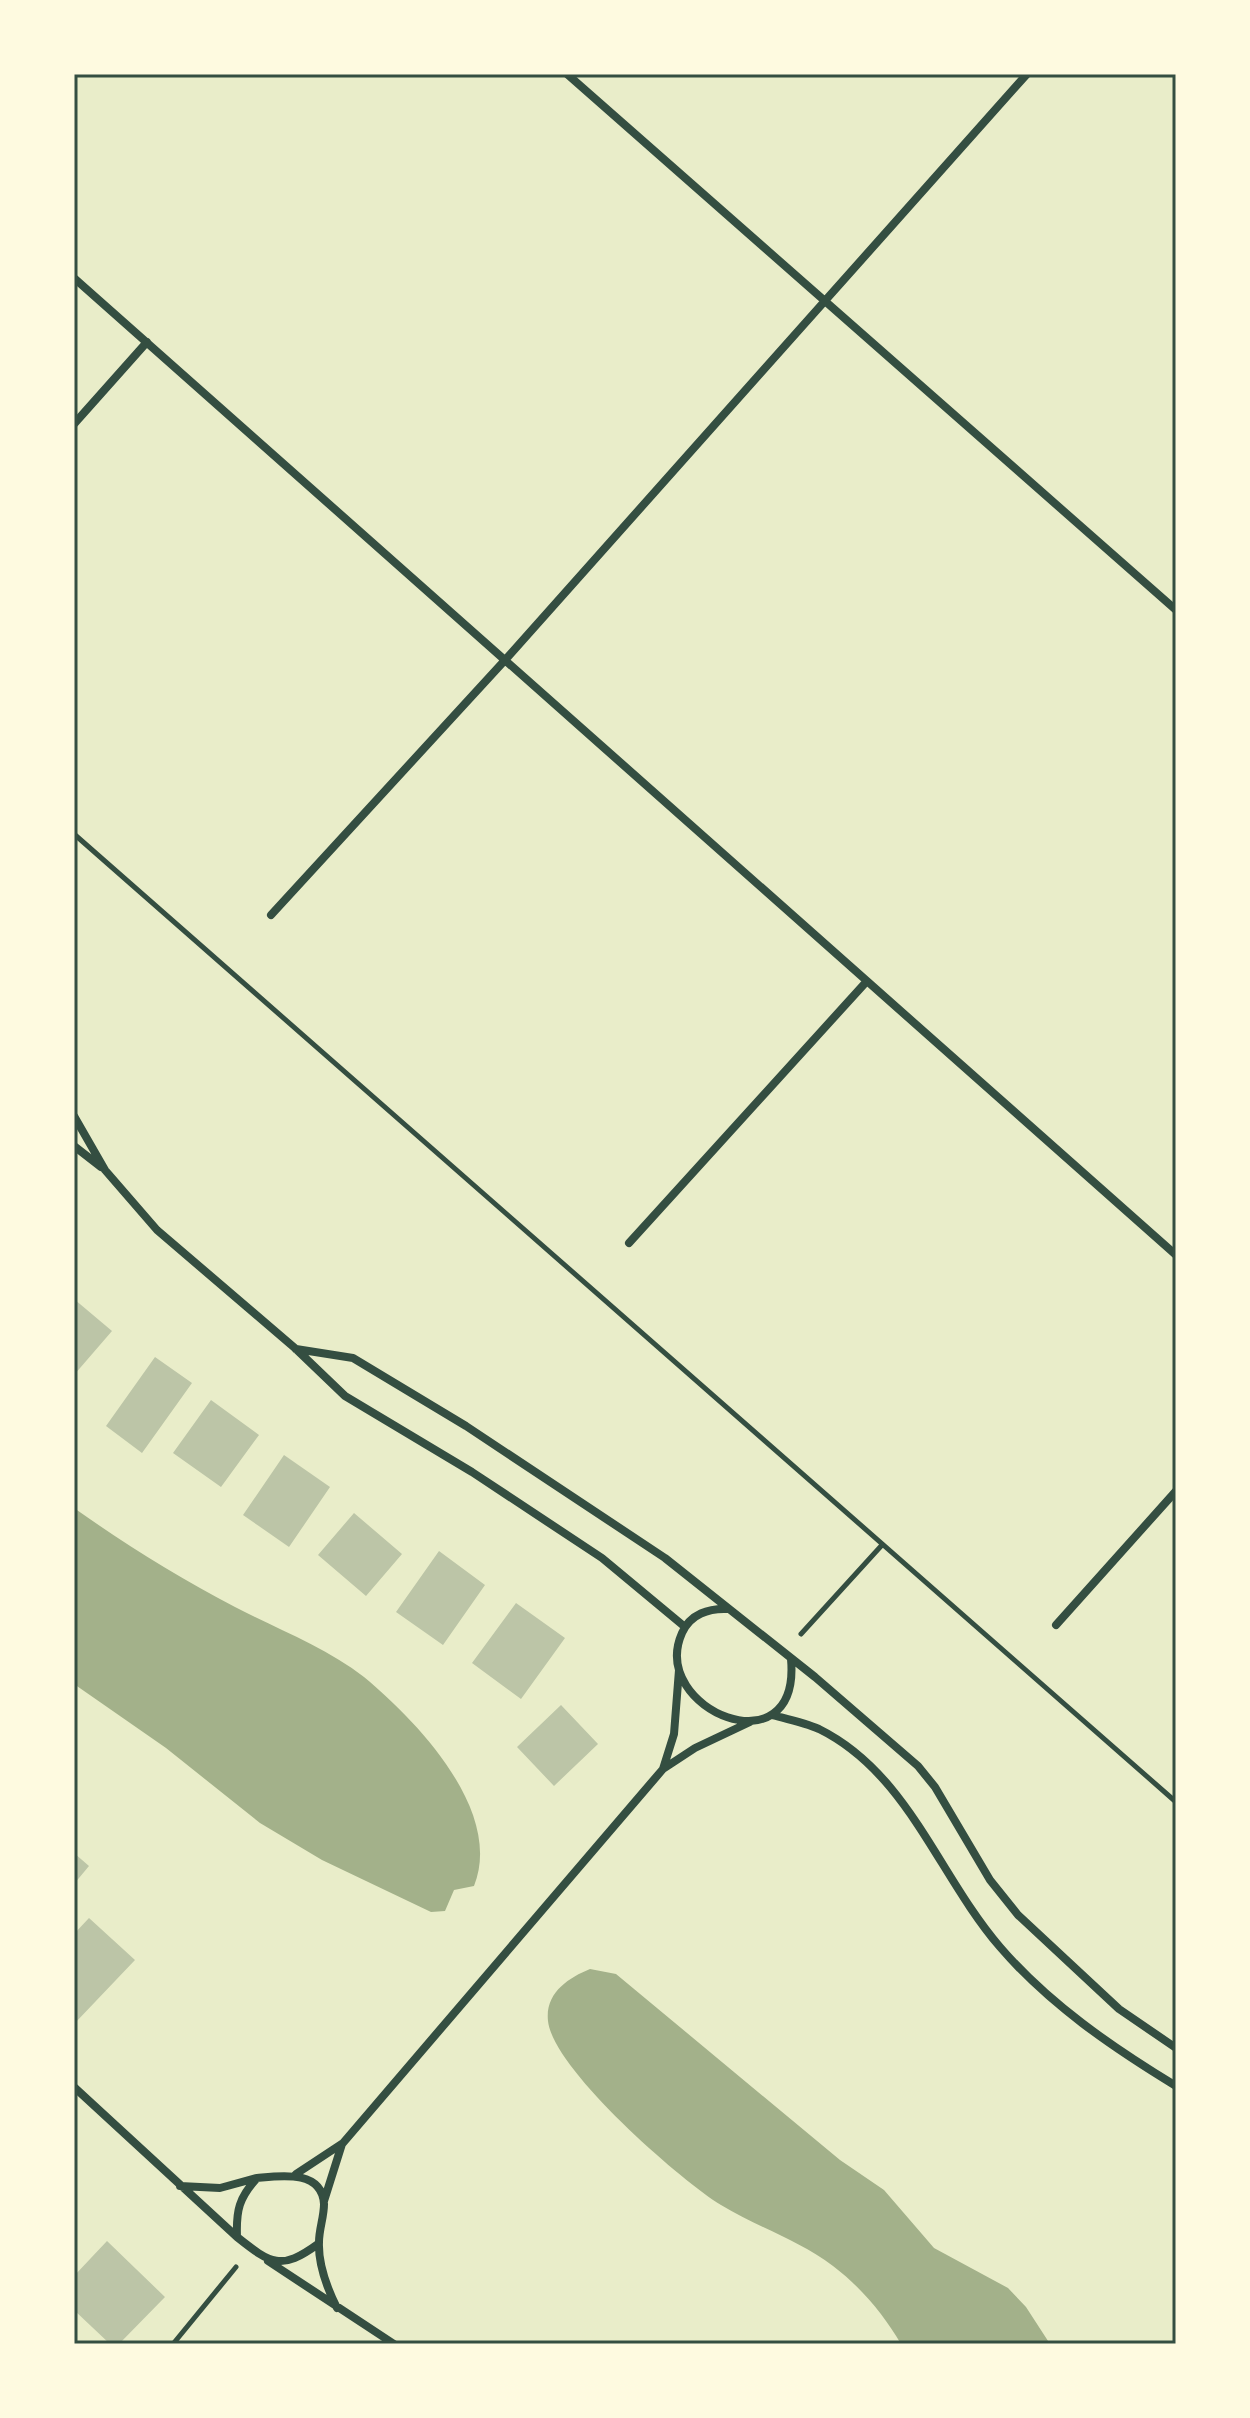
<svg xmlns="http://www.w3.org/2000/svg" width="1250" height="2418" font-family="Raleway,sans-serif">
	<rect width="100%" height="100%" fill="#e9edc9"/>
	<!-- water -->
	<path fill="#a3b18a" d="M74 1508C125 1544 179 1578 235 1607 277 1629 327 1648 364 1677 416 1720 504 1811 474 1886L454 1890 445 1911 431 1912 322 1860 260 1823 166 1748 74 1684Z
		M590 1969 616 1974 840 2160 884 2190 934 2248 1008 2288 1026 2307 1050 2344H901C884 2315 861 2287 833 2266 799 2240 757 2227 721 2205 679 2179 553 2069 548 2021 545 1993 568 1978 590 1969Z"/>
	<!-- building -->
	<path fill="#bcc5a7" d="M74 1299 112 1331 74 1375Z
		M155 1357 192 1383 142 1453 106 1426Z
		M211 1400 259 1435 221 1487 173 1453Z
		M284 1455 330 1487 289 1547 243 1515Z
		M354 1513 402 1554 366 1596 318 1555Z
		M439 1551 485 1585 443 1645 396 1612Z
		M516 1603 565 1638 521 1699 472 1663Z
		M561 1705 598 1744 554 1786 517 1747Z
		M74 1853 89 1866 74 1884Z
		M89 1918 135 1960 75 2023 74 1934Z
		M107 2241 165 2297 119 2344H110L74 2310V2276Z"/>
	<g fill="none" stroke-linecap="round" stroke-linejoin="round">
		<!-- path -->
		<path stroke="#344e41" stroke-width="5" d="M74 834 1176 1802
			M801 1634 882 1545
			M173 2344 236 2267"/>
		<!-- minor -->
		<path stroke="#344e41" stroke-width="8" d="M567 74 1176 610
			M74 278 1176 1255
			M74 424 147 342
			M271 915 506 659 1027 74
			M74 1116 105 1170 157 1230 296 1349 345 1396 472 1472 602 1558 685 1627
			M74 1146 101 1167
			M629 1243 867 981
			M296 1349 353 1358 466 1426 665 1558 815 1677 918 1766 935 1787 990 1880 1018 1915 1119 2009 1176 2048
			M728 1609C709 1608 690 1614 682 1633 648 1710 801 1772 791 1659
			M1056 1625 1176 1491
			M679 1670 674 1734 663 1769 695 1748 750 1722
			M772 1715C787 1719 805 1723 819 1729 908 1773 938 1875 1000 1947 1049 2004 1112 2047 1176 2086
			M74 2087 237 2237
			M296 2174 343 2143 663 1769
			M180 2186 220 2188 256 2178
			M324 2201 342 2144
			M318 2244C281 2271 271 2264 237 2237 236 2210 239 2198 257 2178 279 2176 322 2169 324 2204 324 2217 319 2229 319 2242 318 2265 327 2288 337 2308
			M268 2261 394 2344"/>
	</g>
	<!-- border -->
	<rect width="1250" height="2418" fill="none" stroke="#fefae0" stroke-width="152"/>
	<rect x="76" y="76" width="1098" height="2266" fill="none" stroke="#344e41" stroke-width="3"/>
</svg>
